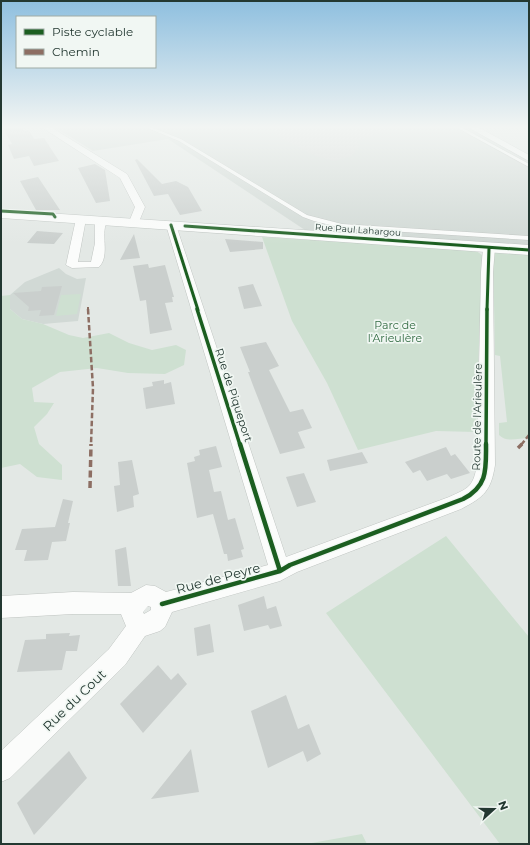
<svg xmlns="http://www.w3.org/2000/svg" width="530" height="845" font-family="Montserrat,sans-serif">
	<rect width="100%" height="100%" fill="#e3e8e5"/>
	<!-- built -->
	<path fill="#d1d9d5" d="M53 126H465L529 161V246L308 232 168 139 93 151Z
		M59 268 66 274 77 279 86 278 78 321 43 324 22 319 10 309V295L25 282Z"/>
	<!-- green -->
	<path fill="#cee0d1" d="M262 237 475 250 482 255 476 432 436 431 358 450 327 383 292 321Z
		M493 251 529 253V438C518 438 507 443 499 435V423L507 422 500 356 495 355Z
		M81 294 77 314 56 316 61 295Z
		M10 295V309L22 319 43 324 69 335 83 338 109 333 129 343 152 350 176 345 186 350 184 365 165 374 128 373 97 368 60 372 32 388 34 402 54 403 47 414 34 427 39 444 62 465V480L37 477 20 464 1 468V296Z
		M446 536 529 637V844H500L326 613Z
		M362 834 367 844H306Z"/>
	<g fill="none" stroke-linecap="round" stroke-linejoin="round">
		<!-- taxiway -->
		<path fill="#d5d8d6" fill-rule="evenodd" d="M308 126 333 134 361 126H392L389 130C365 137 317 159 298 132L301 128Z"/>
		<!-- runway -->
		<path fill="#d5d8d6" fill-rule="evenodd" d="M270 126H334L352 134 360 145 352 156 334 161 316 156 277 136Z"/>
	</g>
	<!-- building -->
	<path fill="#cacfcd" d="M2 126H21L24 131 29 130 34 139 44 138 59 161 34 166 29 156 14 159 8 145 12 144Z
		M137 159 162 184 176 181 188 187 202 211 180 215 168 194 154 196 135 160Z
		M95 164 105 170 110 201 96 203 78 168Z
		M38 177 60 210H36L20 181Z
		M37 231 63 233 54 244 27 243Z
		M134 234 140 258 120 260Z
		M225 239 263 242V249L230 252Z
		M148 264 149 268 165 265 174 297H172L173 302 165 303 172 330 150 334 146 300 140 301 133 266Z
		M253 284 262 306 244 309 238 287Z
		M62 286 54 315 39 316 41 310 28 311 29 307 13 293 41 291 42 287Z
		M266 342 279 366 269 370 290 412 303 409 312 428 298 432 305 448 280 454 254 388 248 372H250L240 347Z
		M164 380V384L171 382 175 404 146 409 143 388 153 386 152 382Z
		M216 446 222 467 209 470 214 492 221 491 228 520 235 518 244 549 241 550 243 557 228 561 227 554H224L213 514 197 518 187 463 195 461 194 457 200 455 199 450Z
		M446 447 451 456 455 454 470 473 451 479 447 474 427 481 420 470 413 473 405 462Z
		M362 452 368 463 330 471 327 460Z
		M132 460 139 494 133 496 134 507 117 512 114 486 120 485 118 462Z
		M304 473 316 502 297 507 286 477Z
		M63 499 73 501 68 523H70L66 541 52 542 48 560 24 561 27 550H15L22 529 55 527Z
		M126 547 131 586H118L115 550Z
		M264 596 267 609 276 606 282 626 270 629 268 625 244 631 238 605Z
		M210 624 214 652 197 656 194 628Z
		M70 633 69 636 80 635 77 651H66L62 670 17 672 25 640 46 639V634Z
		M158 665 171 680 178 673 187 684 143 733 120 704Z
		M286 695 298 729 309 724 321 754 307 762 303 751 268 768 251 711Z
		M191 749 199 792 151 799Z
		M69 751 87 778 34 835 17 803Z"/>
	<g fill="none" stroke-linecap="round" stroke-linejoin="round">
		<!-- lane casing -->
		<g stroke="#c0c5c2" stroke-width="1">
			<path id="lane" d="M143 126H148L181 139 307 215 342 224 529 236V240L342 228 314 221 303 217 179 141Z
				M454 126H459L529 164V167Z"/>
		</g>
		<!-- street casing -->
		<g stroke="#c0c5c2" stroke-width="1">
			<path id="street" d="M40 126H49L127 174 145 207 138 224 134 225 129 222 135 207 120 178Z
				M466 126H476L529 155V161Z
				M81 216 86 219 78 262H91L95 243V223L99 218 103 217 108 220C99 232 111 255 99 267L72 268 66 265 76 219Z
				M171 222 176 225 286 557 449 497C468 488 473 488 477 465L481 272 483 248 489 245 495 248 493 272 495 465C491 491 484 497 461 509L297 572 280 581 172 612 165 627 160 631 145 636 125 665 10 778 1 782V751L109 649 126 626 121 614H73L1 618V596L73 592 131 593 146 585 155 586 166 592 268 565 166 225ZM148 606 151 607V610L144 614 143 612Z"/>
		</g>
		<!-- secondary casing -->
		<g stroke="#bfc5c2" stroke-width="1">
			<path id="secondary" d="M1 210 529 245V255L1 218Z"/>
		</g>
		<!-- lane -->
		<use href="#lane" fill="#fbfcfb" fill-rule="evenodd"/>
		<!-- street -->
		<use href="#street" fill="#fbfcfb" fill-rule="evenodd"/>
		<!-- secondary -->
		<use href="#secondary" fill="#fbfcfb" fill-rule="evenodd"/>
		<!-- quiet-far2 -->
		<path stroke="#8d6e63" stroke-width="2" stroke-dasharray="4 2" stroke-linecap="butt" d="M88 307V310"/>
		<!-- quiet-far1 -->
		<path stroke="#8d6e63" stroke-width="2.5" stroke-dasharray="5.5 2.5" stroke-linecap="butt" d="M88 309 93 388 91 445
			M521 445 529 435"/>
		<!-- quiet -->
		<path stroke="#8d6e63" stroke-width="3.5" stroke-dasharray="7 3.5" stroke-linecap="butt" d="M518 448 522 444
			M90 488 91 444"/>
		<!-- cycleway-far2 casing -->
		<g stroke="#f1f7f3" stroke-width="5">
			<path id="cycleway-far2" d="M1 211 53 214 55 217
				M171 225 198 310
				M185 226 529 250
				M487 310 489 248"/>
		</g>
		<!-- cycleway-far1 casing -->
		<g stroke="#f1f7f3" stroke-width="6">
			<path id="cycleway-far1" d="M197 309 240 445
				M486 445 487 309"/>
		</g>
		<!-- cycleway casing -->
		<g stroke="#f1f7f3" stroke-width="7">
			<path id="cycleway" d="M240 444 280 571
				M162 604 280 571 290 565 463 499C488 486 486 469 486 444"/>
		</g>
		<!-- cycleway-far2 -->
		<use href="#cycleway-far2" stroke="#1b5e20" stroke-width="3"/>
		<!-- cycleway-far1 -->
		<use href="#cycleway-far1" stroke="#1b5e20" stroke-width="3.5"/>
		<!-- cycleway -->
		<use href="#cycleway" stroke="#1b5e20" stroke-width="4.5"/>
	</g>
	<!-- sky -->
	<linearGradient id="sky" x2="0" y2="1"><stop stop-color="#8ebfdf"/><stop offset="0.52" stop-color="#f2f5f3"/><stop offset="1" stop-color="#f2f5f3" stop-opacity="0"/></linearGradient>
	<rect width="530" height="244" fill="url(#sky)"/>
	<g text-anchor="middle" stroke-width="3.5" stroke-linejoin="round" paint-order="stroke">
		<!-- far-street labels -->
		<g font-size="9" fill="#233831" stroke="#f1f7f3">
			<text transform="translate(358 230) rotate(4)" y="3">Rue Paul Lahargou</text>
		</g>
		<!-- park labels -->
		<g font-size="11" fill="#326b42" stroke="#f1f7f3">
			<text x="395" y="329">Parc de<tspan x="395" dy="13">l'Arieulère</tspan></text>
		</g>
		<!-- street labels -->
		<g font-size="11" fill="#233831" stroke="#f1f7f3">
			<text transform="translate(234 395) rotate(72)" y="4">Rue de Piqueport</text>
			<text transform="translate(477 417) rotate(-89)" y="4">Route de l'Arieulère</text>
		</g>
		<!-- near-street labels -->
		<g font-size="13" fill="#233831" stroke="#f1f7f3">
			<text transform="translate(218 578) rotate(-15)" y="5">Rue de Peyre</text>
			<text transform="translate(74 700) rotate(-44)" y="5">Rue du Cout</text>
		</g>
	</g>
	<!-- border -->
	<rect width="530" height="845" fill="none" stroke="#233831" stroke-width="4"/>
	<!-- legend -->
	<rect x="16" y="16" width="140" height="52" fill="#f1f7f3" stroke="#9faba5"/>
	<rect x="24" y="29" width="20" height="6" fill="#1b5e20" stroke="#9faba5"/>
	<text x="52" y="36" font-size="12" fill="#233831">Piste cyclable</text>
	<rect x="24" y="49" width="20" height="6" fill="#8d6e63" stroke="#9faba5"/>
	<text x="52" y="56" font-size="12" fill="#233831">Chemin</text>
	<!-- north arrow -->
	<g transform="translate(494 809) rotate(69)" stroke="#f1f7f3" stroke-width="3" paint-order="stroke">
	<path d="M0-3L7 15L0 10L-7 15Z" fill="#233831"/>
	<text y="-6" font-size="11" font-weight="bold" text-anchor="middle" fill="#233831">N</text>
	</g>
</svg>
